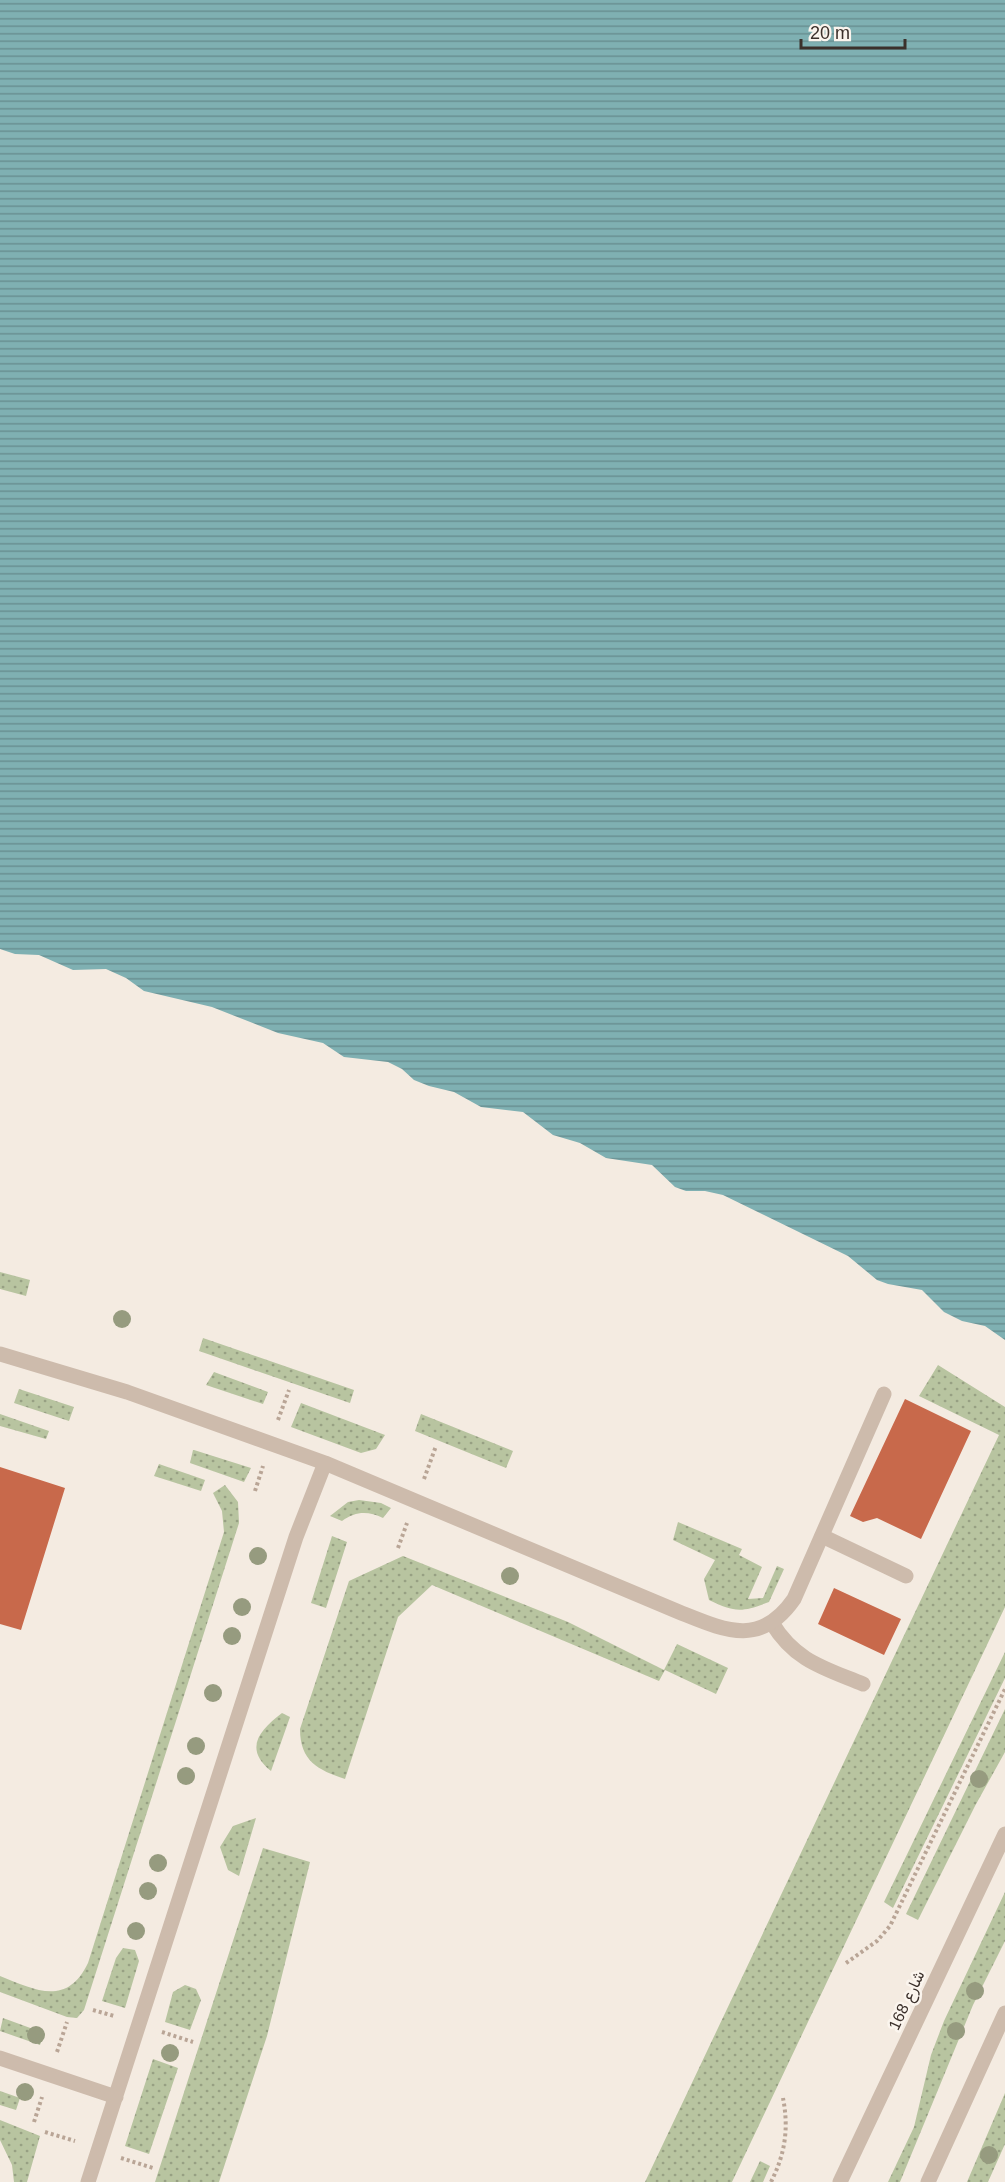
<svg xmlns="http://www.w3.org/2000/svg" width="1005" height="2182" font-family="Helvetica,Vazirmatn,sans-serif">
	<defs>
		<pattern id="grass-dots" width="8" height="8" patternUnits="userSpaceOnUse" patternTransform="scale(1.5)"><rect width="8" height="8" fill="#b8c4a0"/><path d="M2 2h.1M6 6h.1" fill="none" stroke="#97a083" stroke-width="1.8" stroke-linecap="round"/></pattern>
		<pattern id="water-rules" width="6" height="5" patternUnits="userSpaceOnUse" patternTransform="scale(1.5)"><rect width="6" height="5" fill="#7fb0b2"/><path d="M0 2.5h6" fill="none" stroke="#699091"/></pattern>
	</defs>
	<rect width="100%" height="100%" fill="#f4ebe1"/>
	<!-- grass -->
	<path fill="url(#grass-dots)" d="M0 1272 30 1280 26 1296 0 1289Z
		M203 1338 354 1390 350 1403 199 1351Z
		M938 1365 1005 1407V1607L732 2182H645L999 1435 919 1396Z
		M214 1372 268 1392 263 1404 206 1385Z
		M19 1389 74 1407 69 1421 14 1403Z
		M301 1403 385 1435 376 1449 361 1453 291 1427Z
		M0 1414 49 1431 46 1439 0 1426Z
		M421 1414 513 1451 506 1468 415 1431Z
		M193 1450H194L251 1468 244 1482 190 1463Z
		M159 1464 205 1480 201 1491 154 1476Z
		M225 1485 238 1502 239 1523 84 2010 77 2018 67 2017 0 1992V1976C35 1990 67 2007 88 1963L224 1532 222 1511 213 1493Z
		M359 1500 381 1503 391 1508 383 1518C368 1511 356 1511 342 1521L330 1516 348 1502Z
		M678 1522 742 1549 739 1555 762 1567 748 1599 763 1598 777 1566 784 1569 769 1602C743 1612 735 1613 709 1600L704 1579 715 1560 673 1540Z
		M332 1536 347 1542 326 1608 311 1603Z
		M403 1556 568 1622 664 1670 677 1644 728 1668 716 1694 665 1670 659 1681 432 1585 398 1617 345 1779C318 1770 300 1761 300 1729L349 1581Z
		M1005 1652V1678L893 1908 884 1902Z
		M1005 1709V1752L975 1806 918 1920 906 1914Z
		M282 1713 290 1717 271 1771C243 1748 260 1730 282 1713Z
		M256 1818 239 1876 228 1870 220 1847 233 1826Z
		M263 1848 310 1862 267 2036 219 2182H155Z
		M1005 1892V1941L973 2005 900 2182H888L914 2127 931 2055 944 2021Z
		M123 1948 135 1950 139 1961 125 2008 102 2001 116 1958Z
		M185 1985 196 1989 201 2000 190 2030 165 2022 173 1992Z
		M3 2018 44 2033 40 2045 0 2031Z
		M153 2059 178 2068 149 2154 125 2146Z
		M0 2091 20 2098 16 2110 0 2105Z
		M1005 2093V2144L988 2182H967Z
		M0 2120 40 2136 27 2182H14L12 2165 0 2140Z
		M760 2161 770 2166 763 2182H750Z"/>
	<!-- water -->
	<path fill="url(#water-rules)" d="M0 0H1005V1340L985 1326 962 1321 944 1312 922 1290 888 1284 877 1280 848 1256 723 1195 705 1191H686L675 1187 652 1165 606 1158 580 1143 553 1135 523 1112 481 1107 454 1092 429 1086 414 1080 402 1069 388 1062 344 1057 323 1043 278 1033 212 1007 144 991 126 978 106 969 73 970 39 955 15 954 0 949Z"/>
	<!-- building -->
	<path fill="#c8694b" d="M905 1399 971 1431 921 1539 877 1518 863 1522 850 1516Z
		M0 1467 65 1488 21 1630 0 1624Z
		M834 1588 901 1619 884 1655 818 1624Z"/>
	<g fill="none" stroke-linecap="round" stroke-linejoin="round">
		<!-- path -->
		<path stroke="#b9a596" stroke-width="4" stroke-dasharray="3 3" stroke-linecap="butt" d="M278 1420 289 1390
			M424 1479 436 1446
			M255 1491 263 1466
			M398 1548 407 1523
			M846 1963 877 1941 890 1926 1005 1689
			M93 2010 114 2016
			M162 2032 193 2042
			M57 2052 67 2022
			M34 2122 42 2097
			M45 2132 75 2141
			M121 2158 153 2168
			M771 2182C785 2154 789 2129 783 2098"/>
		<!-- lane -->
		<path stroke="#cdbbac" stroke-width="15" d="M822 1536 906 1576
			M772 1623C795 1661 824 1668 863 1684"/>
		<!-- street -->
		<path stroke="#cdbbac" stroke-width="15" d="M0 1354 127 1392 325 1463 679 1612C724 1630 760 1648 794 1599L884 1394
			M0 2058 116 2097
			M88 2182 296 1537 325 1463
			M840 2182 1005 1834
			M928 2182 1005 2013"/>
	</g>
	<!-- trees -->
	<g fill="#969b7f">
		<circle cx="122" cy="1319" r="9"/>
		<circle cx="258" cy="1556" r="9"/>
		<circle cx="510" cy="1576" r="9"/>
		<circle cx="242" cy="1607" r="9"/>
		<circle cx="232" cy="1636" r="9"/>
		<circle cx="213" cy="1693" r="9"/>
		<circle cx="196" cy="1746" r="9"/>
		<circle cx="186" cy="1776" r="9"/>
		<circle cx="979" cy="1779" r="9"/>
		<circle cx="158" cy="1863" r="9"/>
		<circle cx="148" cy="1891" r="9"/>
		<circle cx="136" cy="1931" r="9"/>
		<circle cx="975" cy="1991" r="9"/>
		<circle cx="956" cy="2031" r="9"/>
		<circle cx="36" cy="2035" r="9"/>
		<circle cx="170" cy="2053" r="9"/>
		<circle cx="25" cy="2092" r="9"/>
		<circle cx="989" cy="2155" r="9"/>
	</g>
	<g text-anchor="middle" stroke-width="5" stroke-linejoin="round" paint-order="stroke">
		<!-- street labels -->
		<g font-size="16" fill="#3b302b" stroke="#fbf5ee">
			<text transform="translate(906 2000) rotate(-65)" y="6">شارع 168</text>
		</g>
	</g>
	<!-- scale -->
	<path d="M801 39v9h104v-9" fill="none" stroke="#3b302b" stroke-width="3"/>
	<text x="810" y="39" font-size="18" fill="#3b302b" stroke="#fbf5ee" stroke-width="4.5" paint-order="stroke">20 m</text>
</svg>
